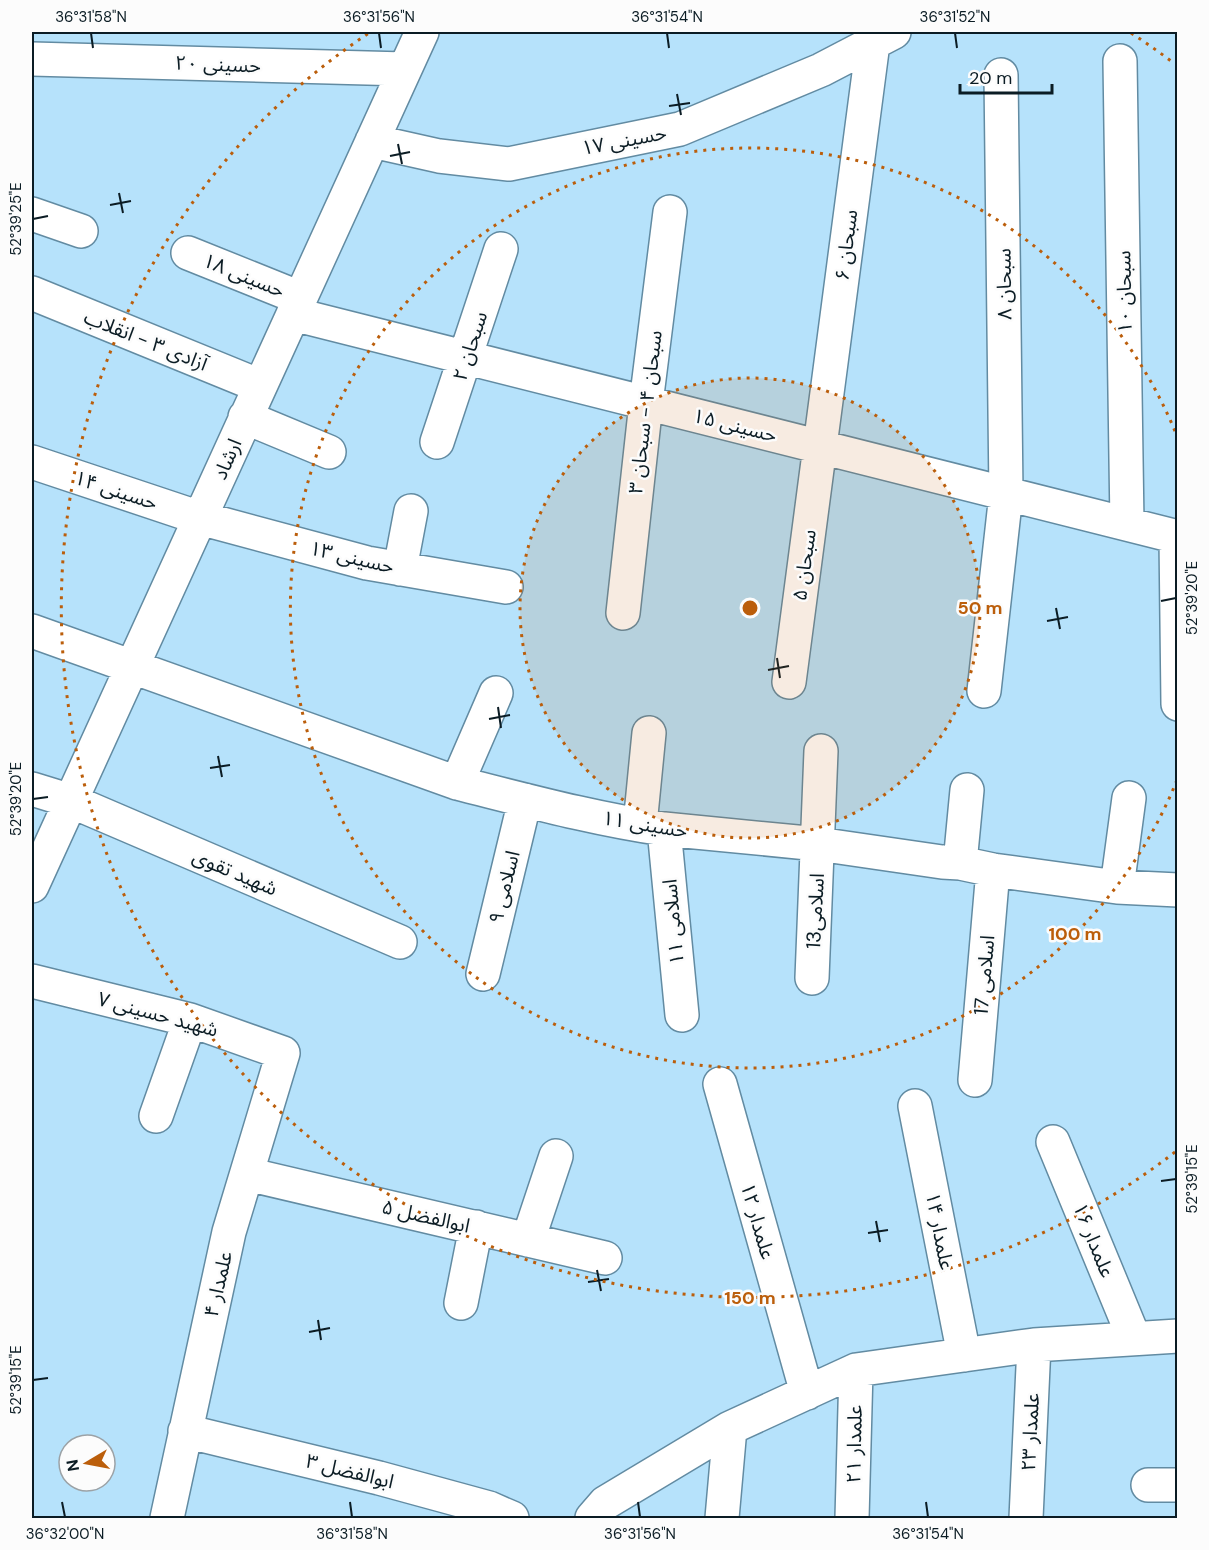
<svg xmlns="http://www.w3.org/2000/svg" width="1209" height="1550" font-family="'DM Sans','Noto Sans Arabic',sans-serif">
	<rect width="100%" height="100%" fill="#b6e2fb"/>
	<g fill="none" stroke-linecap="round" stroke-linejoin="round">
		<!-- minor casing -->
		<g stroke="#628ba2" stroke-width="36">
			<path id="minor" d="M32 59 405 69
				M1120 61 1127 524
				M372 141 439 156 509 164 680 129 821 70 894 32
				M32 214 81 231
				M188 253 300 298
				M32 293 260 386
				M293 314 1178 537
				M245 417 329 452
				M437 442 501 249
				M32 462 200 518 367 563 506 587
				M1176 537 1178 704
				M400 569 411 511
				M623 613 646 403 670 212
				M32 631 457 783C525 800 594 819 664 829L818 844 942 862 960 863 993 870 1117 887 1178 890
				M789 682 873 43
				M984 691 1006 494 1001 75
				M457 783 496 693
				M32 789 71 801 400 942
				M640 825 649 733
				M664 829 682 1015
				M960 863 967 790
				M32 886 422 32
				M1117 887 1129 798
				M483 974 525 800
				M812 978 821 751
				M32 981 190 1020 283 1053 229 1232 167 1518
				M975 1080 993 870
				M720 1084 807 1393
				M915 1106 964 1355
				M156 1116 190 1020
				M1053 1142 1134 1338
				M247 1174 605 1258
				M528 1240 556 1156
				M461 1303 476 1227
				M185 1431 379 1478 489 1508 512 1518
				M1148 1485H1178
				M592 1518 605 1503 730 1428 856 1370 1034 1345 1178 1336
				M722 1518 730 1428
				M852 1518 856 1370
				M1026 1518 1034 1345"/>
		</g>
		<!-- minor -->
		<use href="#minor" stroke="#fff" stroke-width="33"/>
	</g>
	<!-- ticks -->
	<path fill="none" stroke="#0b1c24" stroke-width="2" d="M91 33 93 48M379 33 381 48M667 33 669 48M955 33 957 48M677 94 681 115M669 106 690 103M398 144 402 164M390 156 410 152M119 193 123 213M110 205 131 201M33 219 48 216M1161 601 1176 598M1056 608 1060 629M1047 621 1068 617M777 658 780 678M768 670 789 666M498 707 501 728M489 719 510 715M218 756 222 777M210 768 230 765M33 799 48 797M1161 1181 1176 1179M876 1221 880 1242M868 1233 888 1230M597 1270 601 1291M588 1282 609 1279M318 1320 321 1340M309 1332 330 1328M33 1380 48 1378M62 1502 65 1517M350 1502 352 1517M638 1502 640 1517M926 1502 928 1517"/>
	<!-- distance rings -->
	<circle cx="750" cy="608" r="230" fill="#bb5e0b" fill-opacity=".12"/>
	<g fill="none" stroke="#bb5e0b" stroke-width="3" stroke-dasharray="3 6">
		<circle cx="750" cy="608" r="230"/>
		<path d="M1177 780A460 460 0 1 1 1177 436"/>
		<path d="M1175 1152A690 690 0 1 1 369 33M1131 33A690 690 0 0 1 1175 64"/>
	</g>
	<g text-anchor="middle" stroke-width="5" stroke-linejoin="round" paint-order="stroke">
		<!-- street labels -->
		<g font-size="20" fill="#0b1c24" stroke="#fcfcfc">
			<text transform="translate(218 64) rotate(2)" y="7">حسینی ۲۰</text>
			<text transform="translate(624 140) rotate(-11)" y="7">حسینی ۱۷</text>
			<text transform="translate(846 245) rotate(-83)" y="7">سبحان ۶</text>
			<text transform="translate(244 275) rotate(22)" y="7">حسینی ۱۸</text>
			<text transform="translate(1004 284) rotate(-91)" y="7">سبحان ۸</text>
			<text transform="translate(1124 292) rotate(-91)" y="7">سبحان ۱۰</text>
			<text transform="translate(146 340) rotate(22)" y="7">آزادی ۳ - انقلاب</text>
			<text transform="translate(470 346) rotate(-72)" y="7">سبحان ۲</text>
			<text transform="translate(645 412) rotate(-83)" y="7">سبحان ۴ - سبحان ۳</text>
			<text transform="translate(735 425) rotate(14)" y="7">حسینی ۱۵</text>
			<text transform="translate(227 459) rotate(-66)" y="7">ارشاد</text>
			<text transform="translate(116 490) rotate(18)" y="7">حسینی ۱۴</text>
			<text transform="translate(352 557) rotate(13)" y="7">حسینی ۱۳</text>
			<text transform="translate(804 565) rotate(-82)" y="7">سبحان ۵</text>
			<text transform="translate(645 824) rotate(9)" y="7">حسینی ۱۱</text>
			<text transform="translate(235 872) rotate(23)" y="7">شهید تقوی</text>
			<text transform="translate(504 887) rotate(-76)" y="7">اسلامی ۹</text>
			<text transform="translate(815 911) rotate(-87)" y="7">اسلامی13</text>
			<text transform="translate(673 922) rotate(-95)" y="7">اسلامی ۱۱</text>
			<text transform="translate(984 975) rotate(-85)" y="7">اسلامی 17</text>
			<text transform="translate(158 1014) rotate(15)" y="7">شهید حسینی ۷</text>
			<text transform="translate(426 1216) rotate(13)" y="7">ابوالفضل ۵</text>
			<text transform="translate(758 1221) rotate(74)" y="7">علمدار ۱۲</text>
			<text transform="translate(940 1231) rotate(79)" y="7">علمدار ۱۴</text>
			<text transform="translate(1094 1240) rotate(68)" y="7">علمدار ۱۶</text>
			<text transform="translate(218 1284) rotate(-77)" y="7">علمدار ۴</text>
			<text transform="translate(1030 1432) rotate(-87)" y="7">علمدار ۲۳</text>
			<text transform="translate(854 1444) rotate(-89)" y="7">علمدار ۲۱</text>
			<text transform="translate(350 1471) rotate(14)" y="7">ابوالفضل ۳</text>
		</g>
	</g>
	<circle cx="750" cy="608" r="9" fill="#bb5e0b" stroke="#fcfcfc" stroke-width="3"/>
	<g font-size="18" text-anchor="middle" font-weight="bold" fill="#bb5e0b" stroke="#fcfcfc" stroke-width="5" stroke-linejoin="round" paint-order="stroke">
		<text x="980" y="614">50 m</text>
		<text x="1075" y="940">100 m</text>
		<text x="750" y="1304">150 m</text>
	</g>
	<!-- border -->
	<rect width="1209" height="1550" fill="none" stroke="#fcfcfc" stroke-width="66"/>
	<!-- north arrow -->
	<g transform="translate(87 1463) rotate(260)"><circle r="28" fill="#fcfcfc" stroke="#9ca2a6" stroke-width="1.5"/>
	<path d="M0-4.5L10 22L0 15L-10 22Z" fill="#bb5e0b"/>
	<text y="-9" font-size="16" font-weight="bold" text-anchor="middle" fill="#0b1c24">N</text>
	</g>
	<!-- scale -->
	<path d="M960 84v9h92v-9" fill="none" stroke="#0b1c24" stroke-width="3"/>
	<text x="969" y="84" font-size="18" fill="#0b1c24" stroke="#fcfcfc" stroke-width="4.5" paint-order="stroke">20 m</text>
	<rect x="33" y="33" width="1143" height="1484" fill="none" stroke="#0b1c24" stroke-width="2"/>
	<g font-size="15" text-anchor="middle" fill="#0b1c24">
		<text x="91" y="22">36°31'58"N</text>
		<text x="379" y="22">36°31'56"N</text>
		<text x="667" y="22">36°31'54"N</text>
		<text x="955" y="22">36°31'52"N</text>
		<text transform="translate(16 219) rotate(-90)" y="5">52°39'25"E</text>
		<text transform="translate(1192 598) rotate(-90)" y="5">52°39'20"E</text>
		<text transform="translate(16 799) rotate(-90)" y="5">52°39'20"E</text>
		<text transform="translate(1192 1179) rotate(-90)" y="5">52°39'15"E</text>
		<text transform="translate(16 1380) rotate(-90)" y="5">52°39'15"E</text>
		<text x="65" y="1539">36°32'00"N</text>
		<text x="352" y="1539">36°31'58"N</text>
		<text x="640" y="1539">36°31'56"N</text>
		<text x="928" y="1539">36°31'54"N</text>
	</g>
</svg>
